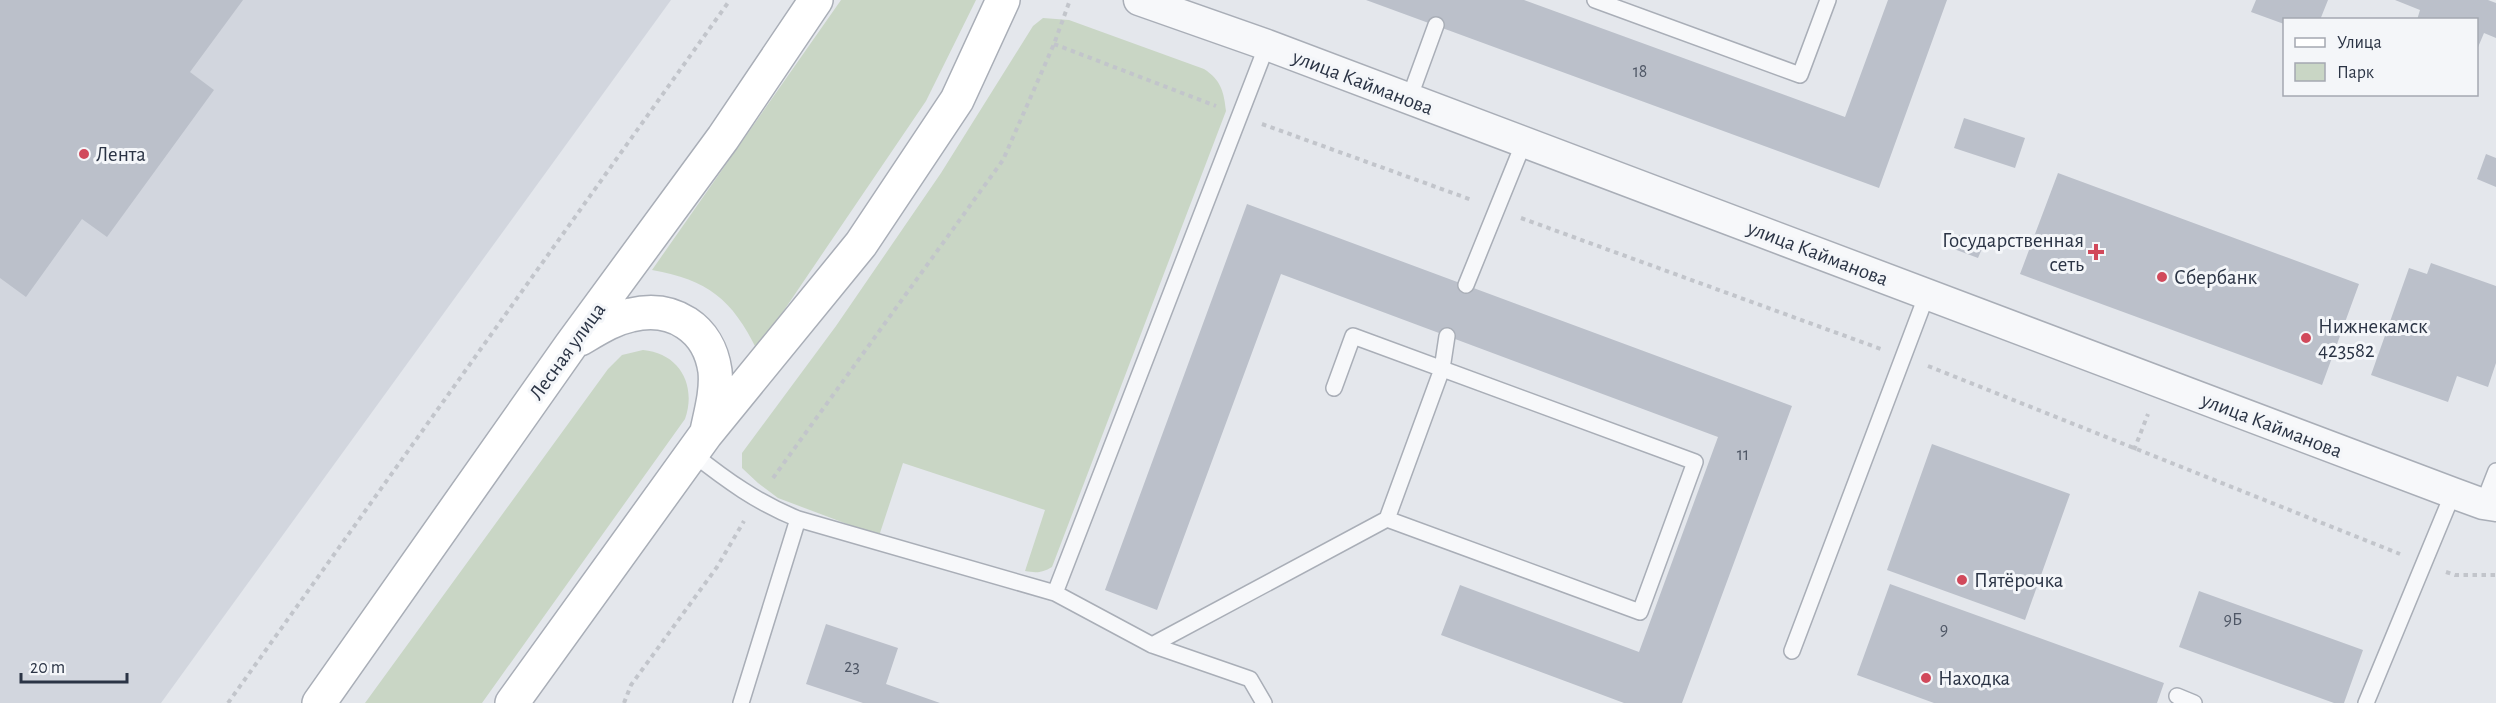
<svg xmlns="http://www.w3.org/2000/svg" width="2496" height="703" font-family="'Alegreya Sans',sans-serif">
	<rect width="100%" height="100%" fill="#e4e7ec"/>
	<!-- built -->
	<path fill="#d2d6de" d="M0 0H671L161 703H0Z"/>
	<!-- green -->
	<path fill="#c9d6c5" d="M841 0H976L926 101 757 350C732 299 708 280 652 270Z
		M1043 18 1069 20 1204 69C1221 80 1224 92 1226 111L1052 567C1042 573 1036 573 1025 571L1045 510 903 463 879 536 778 498 758 483 742 468V453L836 326 941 173 1033 26Z
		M643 350C679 353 697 385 685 419L482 703H365L608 369 622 355Z"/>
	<!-- building -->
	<path fill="#bbc0ca" d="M0 0H243L190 72 214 90 107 237 82 219 26 297 0 278Z
		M1366 0H1524L1845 117 1888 0H1947L1879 188Z
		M2256 0H2328L2320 20H2284V24L2251 12Z
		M2395 0H2488L2496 3V38L2484 33 2476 52V20H2417L2420 10Z
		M1964 118 2025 138 2015 168 1954 148Z
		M2486 154 2496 158V187L2477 179Z
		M2058 173 2359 284 2322 385 2020 274Z
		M1247 204 1792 406 1682 703H1624L1441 635 1460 585 1639 652 1718 437 1281 274 1157 610 1105 590Z
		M1959 235 1984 244 1978 258 1954 249Z
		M2431 263 2496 286V363L2488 387 2457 376 2448 402 2371 375 2409 268 2427 274Z
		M1932 444 2070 494 2025 620 1887 570Z
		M1890 584 2164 683 2157 703H1934L1857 675Z
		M2199 591 2363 650 2344 703H2334L2179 647Z
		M826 624 898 648 886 684 940 703H863L806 684Z"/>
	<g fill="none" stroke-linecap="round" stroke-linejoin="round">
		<!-- service casing -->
		<g stroke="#a9aeb7" stroke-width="18">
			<path id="service" d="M1595 0 1800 75 1828 0
				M1409 99 1436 25
				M1466 285 1524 142
				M1334 388 1353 336 1695 462 1640 612 1387 519
				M692 453C726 480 758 503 798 519L1055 593 1152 645 1250 679 1264 703
				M2483 504 2496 471
				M1055 593 1267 45
				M1152 645 1387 519 1442 369 1447 336
				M1792 651 1927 294
				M2177 696 2194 703
				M741 703 798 519
				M2366 703 2453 493"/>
		</g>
		<!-- minor casing -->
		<g stroke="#a9aeb7" stroke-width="33">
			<path id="minor" d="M1139 0 1267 45 2453 493 2483 504 2496 506"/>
		</g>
		<!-- secondary casing -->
		<g stroke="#a9aeb7" stroke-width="36">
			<path id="secondary" d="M580 339C597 329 612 319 631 315 673 305 709 328 715 371 717 391 711 412 707 431
				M319 703 571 345 723 138 816 0
				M512 703 706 434 861 244 957 100 1003 0"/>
		</g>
		<!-- path -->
		<path stroke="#c2c5cb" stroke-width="4" stroke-dasharray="4.5 4.5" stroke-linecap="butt" d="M1054 44 1216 106
			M1262 124 1472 200
			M1521 218 1881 349
			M1928 366 2400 554
			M2134 450 2148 414
			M773 478 1003 160 1054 44 1070 0
			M2446 572 2455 575H2496
			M228 703 730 0
			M624 703 631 685 717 567 744 521"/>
		<!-- service -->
		<use href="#service" stroke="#f7f8fa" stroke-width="15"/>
		<!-- minor -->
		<use href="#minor" stroke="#f7f8fa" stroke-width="30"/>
		<!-- secondary -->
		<use href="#secondary" stroke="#fff" stroke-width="33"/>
	</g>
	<!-- markers -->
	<g fill="#d1495b" stroke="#f4f6f9" stroke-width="2">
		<circle cx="84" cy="154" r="6"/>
		<path d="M2093 243h6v6h6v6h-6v6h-6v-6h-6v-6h6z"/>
		<circle cx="2162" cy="277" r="6"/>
		<circle cx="2306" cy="338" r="6"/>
		<circle cx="1962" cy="580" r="6"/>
		<circle cx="1926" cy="678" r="6"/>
	</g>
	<g text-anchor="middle" stroke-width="6" stroke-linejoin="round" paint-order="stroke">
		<!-- number labels -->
		<g font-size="18" fill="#4f5766">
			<text x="1640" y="77">18</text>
			<text x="1743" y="460">11</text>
			<text x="2233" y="625">9Б</text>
			<text x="1944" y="635">9</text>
			<text x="852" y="672">23</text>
		</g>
		<!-- street labels -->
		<g font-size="21" fill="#2b3445" stroke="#f4f6f9">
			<text transform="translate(1363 82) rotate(21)" y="7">улица Кайманова</text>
			<text transform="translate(1818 253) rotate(21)" y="7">улица Кайманова</text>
			<text transform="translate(567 351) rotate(-54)" y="7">Лесная улица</text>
			<text transform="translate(2272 425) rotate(21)" y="7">улица Кайманова</text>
		</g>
		<!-- poi labels -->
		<g font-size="21" fill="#2b3445" stroke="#f4f6f9" text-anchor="start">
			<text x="96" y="161">Лента</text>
			<text x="2084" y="247" text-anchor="end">Государственная<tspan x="2084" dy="24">сеть</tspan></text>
			<text x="2174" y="284">Сбербанк</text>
			<text x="2318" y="333">Нижнекамск<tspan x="2318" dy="24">423582</tspan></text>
			<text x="1974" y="587">Пятёрочка</text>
			<text x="1938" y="685">Находка</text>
		</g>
	</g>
	<!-- legend -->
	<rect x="2283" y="18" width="195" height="78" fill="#f4f6f9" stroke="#a4a8b1" stroke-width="1.5"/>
	<rect x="2295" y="38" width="30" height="9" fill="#ffffff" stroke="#a4a8b1" stroke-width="1.5"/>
	<text x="2337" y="48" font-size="18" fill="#2b3445">Улица</text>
	<rect x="2295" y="63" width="30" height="18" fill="#c9d6c5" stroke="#a4a8b1" stroke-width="1.5"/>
	<text x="2337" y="78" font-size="18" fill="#2b3445">Парк</text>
	<!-- scale -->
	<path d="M21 673v9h106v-9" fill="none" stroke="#2b3445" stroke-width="3"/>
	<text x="30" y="673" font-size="18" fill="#2b3445" stroke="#f4f6f9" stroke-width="4.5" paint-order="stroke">20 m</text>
</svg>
